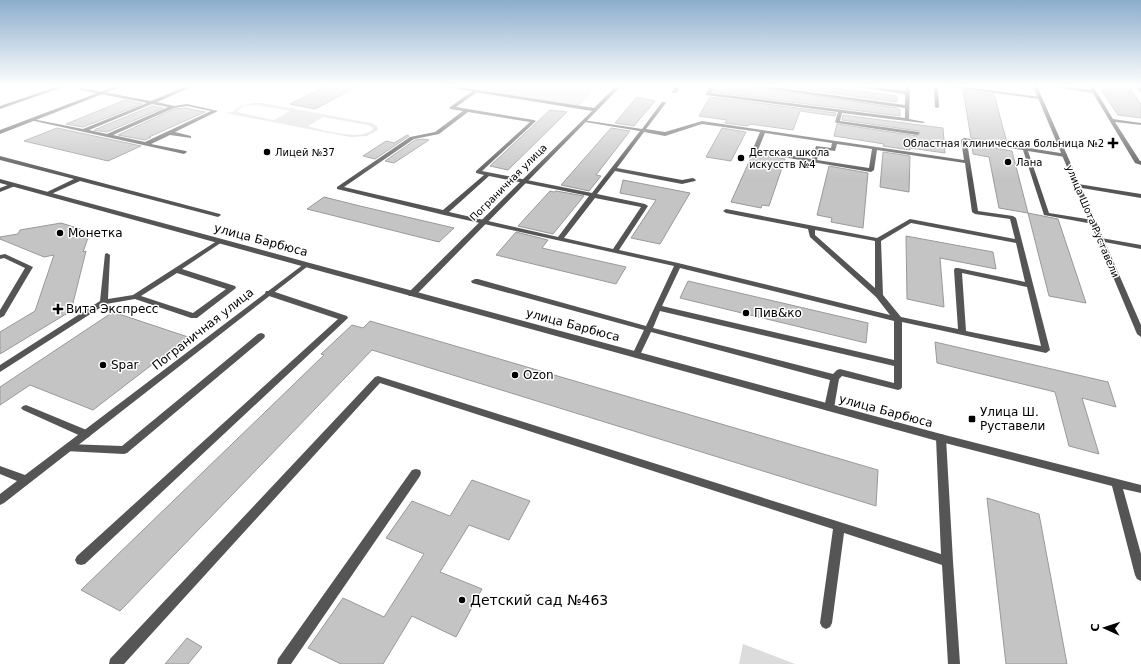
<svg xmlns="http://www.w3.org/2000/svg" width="1141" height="664" font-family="'DejaVu Sans',sans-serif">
	<rect width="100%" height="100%" fill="#fff"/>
	<!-- green -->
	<path fill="#dcdcdc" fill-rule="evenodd" d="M454 86H599L579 106Z
		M253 103H263L371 123 377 126 378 130 367 136 350 137 225 113 232 112 240 106ZM256 105 290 111 274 120 241 113 237 111 244 106ZM323 117 368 125 372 127 373 129C362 142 322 130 308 126Z
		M743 644 795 664H739Z"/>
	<!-- building -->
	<path fill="#c4c4c4" stroke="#999" d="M326 86H358L315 109 290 104Z
		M717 86H751L897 108 900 110V116L713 92Z
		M779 86H819L897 96V102Z
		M1104 86H1128L1141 104V118L1118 115 1102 91H1108Z
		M963 90 994 94 1007 143 971 138Z
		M637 97 655 101 634 126 615 123Z
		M710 97 836 113 835 116 800 111 793 130 750 124 748 126 725 123 727 120 699 116Z
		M125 100 142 104 83 127 66 124Z
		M152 106 163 108 107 132 94 130Z
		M186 108 205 112 149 137H151L145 140 118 135 174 109Z
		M550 110 567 112 508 170 490 166Z
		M843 115 943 128 945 153 910 148V150L883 146 884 144 834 136 837 124 917 136 920 134 919 131 842 120Z
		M57 128 141 146 108 161 24 141Z
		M611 128 630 131 596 175 601 176 589 191 561 185Z
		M722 128 746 132 731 161 706 157Z
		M407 135 409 136 375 159 363 156 386 141 394 143Z
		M423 139 429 140 394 163 385 161 415 140Z
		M972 144 1012 151 1028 213 999 208 989 157 973 154Z
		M883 152 910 156 909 192 880 187Z
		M753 153 785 159 769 206 762 205 761 208 731 202Z
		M829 166 868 173 863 228 831 222 832 218 817 215Z
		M623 180 690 193 660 244 631 238 656 200 620 193Z
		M550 191 554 192 556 191 584 196 553 234 518 226Z
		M324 197 360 206 454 228 439 242 307 209Z
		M1028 213 1058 219 1086 303 1049 296Z
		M61 223 90 232 83 252 86 251 71 311 0 354V332L35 311 54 255 44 257 0 239V237L18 234 20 230Z
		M516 232 548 240 542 248 626 267 616 284 496 255Z
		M906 236 993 252 996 269 940 258 944 307 907 299Z
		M688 281 868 323 866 343 680 298Z
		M113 312 188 337 93 410 30 385 0 405V387Z
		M370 321 878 470 876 506 372 350 120 611 81 590 324 355 321 354 352 325 363 328Z
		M935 342 1108 382 1116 407 1082 398 1099 454 1069 446 1055 392 937 363Z
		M472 480 530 501 509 540 469 525 440 572 482 589 456 637 412 616 383 664H341L308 648 343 598 384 617 424 554 386 538 412 501 450 516Z
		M987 498 1039 514 1067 664H1006Z
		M187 638 202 647 188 664H165Z"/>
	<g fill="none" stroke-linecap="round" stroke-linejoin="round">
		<!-- service -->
		<path fill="#555" fill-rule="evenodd" d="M59 86H66L0 109V106Z
			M187 86H194L157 102 174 106 187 104 218 111 175 132 191 136V138L170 135 151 144 186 151 187 152 184 154 30 120 32 119 83 129 147 103 80 90V88H82L151 101ZM152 104 168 107 107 134 89 130ZM187 106 211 111 145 142 113 135 174 108Z
			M676 86H681L676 93H672V92Z
			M711 86H715L711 93 905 118V108L752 86H766L905 105V94L851 86H866L906 91V86H910L909 119 925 122 923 123 842 113 840 121 919 132V134L917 135 837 123 835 122 838 112 706 95V94Z
			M934 86H938L939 107 937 108 935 107Z
			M1048 86H1062L1091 90 1089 86H1093L1113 119 1141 123V125L1115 122 1140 161H1141V165L1135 163 1093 93Z
			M1135 86H1139L1141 89V93Z
			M473 91 477 92 456 107 534 120 536 121 482 171 592 193 640 131 585 122 583 121V120L642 129 662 102H664L666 103 646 129 665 132 702 121 964 160 961 140 964 138 1067 154V156L1065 157 1028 151 1049 213 1093 220 1096 222 1093 224 1044 215 1023 150 967 142 978 211 1013 216 1016 218 1050 350 1046 353 902 322V387L901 389 898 390 842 376 839 379 834 408 832 410 829 411 826 410 824 408 830 380 651 332 640 355 636 358 632 355 644 330 472 283 471 281 475 279H478L646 326 674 266 444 215 337 189V187L410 137 435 132 463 111 450 109V107ZM468 112 530 122 476 171V173L484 175 443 210 344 187 414 139 439 134ZM702 124 760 132 752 151 753 152 871 172 874 170 877 150 965 163 972 212 975 214 1010 219 1015 239 910 219 877 238 726 209 723 211 726 213 808 229 810 237 876 297 890 315 678 263 619 250 648 206 645 204 597 194 615 171 682 184 695 181 696 180 693 178 682 180 617 168 644 132 665 136ZM765 133 832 143 831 148 816 146 812 159 758 150ZM837 144 872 149 869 168 817 160 820 149 835 151ZM489 176 589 196 558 237 449 212ZM595 198 641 207 613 249 564 238ZM911 223 1016 243 1025 282 958 268H955L954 270 958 329 901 317 883 295 881 241ZM815 230 875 241V288L815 235ZM680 268 894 321V360L662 306ZM962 273 1027 287 1041 346 966 331ZM660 311 894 366V383L840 369 837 370 833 374 653 328Z
			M0 156 220 214 221 215 218 217 80 181 49 195H45V193L74 179 0 160Z
			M13 183 16 185 15 186 0 192V188Z
			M1078 184 1141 194V198L1076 187 1075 186Z
			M220 239 223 241 222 242 182 269 235 286 236 288 197 318H191L135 299 106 304 0 372V365L100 301 105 254 107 253 110 255 108 299 133 295ZM177 273 226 289 193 313 141 296Z
			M5 254 33 267 4 316 0 318V310L25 268 4 258 0 259V255Z
			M266 291H272L347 316 348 318 85 564 81 565 77 564 75 560 77 556 338 319 266 295 265 293Z
			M261 333 264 334 265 336 264 338 127 453 124 454 65 451 63 448 65 445 68 444 122 446 258 334Z
			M378 376 941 554 936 438 938 435 941 434 944 435 946 438 953 561 960 664H948L942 565 844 533 832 623 830 627 826 629 822 627 820 623 833 529 380 383 124 664H109L110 659 375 377Z
			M26 405 89 431 91 434 89 437 86 438 83 437 23 410 21 408 23 406Z
			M416 469 420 470 421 473 420 476 291 664H277L278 659 412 470Z"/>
		<!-- minor -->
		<path fill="#555" fill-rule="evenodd" d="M116 86H123L0 134V130Z
			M438 86H451L594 108 616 86H621L415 296H409L408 294 409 292 592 111Z
			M941 86H956L1040 97 1042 98 1040 99Z
			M1101 238 1141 245V249L1099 241 1098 240Z
			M306 263 310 265 308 266 4 503 0 505V494L17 481 0 474V466L25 475 304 264Z"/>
		<!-- tertiary -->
		<path fill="#555" fill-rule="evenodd" d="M1033 86H1037L1141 325V337L1137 334Z
			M0 179 941 434 1141 485V493L1123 489 1141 554V581L1137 579 1135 575 1112 486 941 442 0 183Z"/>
	</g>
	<!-- sky -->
	<linearGradient id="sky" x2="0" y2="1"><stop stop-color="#8cadcc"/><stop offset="0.48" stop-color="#fff"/><stop offset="1" stop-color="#fff" stop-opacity="0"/></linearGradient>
	<rect width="1141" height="179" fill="url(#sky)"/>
	<!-- markers -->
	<g fill="#000" stroke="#fff" stroke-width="1.5">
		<path d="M1111 137h4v4h4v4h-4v4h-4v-4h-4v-4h4z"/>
		<circle cx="267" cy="152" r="4"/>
		<circle cx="741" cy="158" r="4"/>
		<circle cx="1008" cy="162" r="4"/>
		<circle cx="60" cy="233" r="4"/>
		<path d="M56 303h4v4h4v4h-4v4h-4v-4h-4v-4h4z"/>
		<circle cx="746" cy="313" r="4"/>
		<circle cx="103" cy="365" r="4"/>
		<circle cx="515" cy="375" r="4"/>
		<rect x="968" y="415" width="8" height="8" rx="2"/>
		<circle cx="462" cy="600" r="4"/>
	</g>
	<g text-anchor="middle" stroke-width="3" stroke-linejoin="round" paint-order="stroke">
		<!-- far-poi labels -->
		<g font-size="10" fill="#000" stroke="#fff" text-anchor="start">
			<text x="1104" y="147" text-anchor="end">Областная клиническая больница №2</text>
			<text x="275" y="156">Лицей №37</text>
			<text x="749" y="156">Детская школа<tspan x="749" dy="12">искусств №4</tspan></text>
			<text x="1016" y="166">Лана</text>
		</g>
		<!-- far-street labels -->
		<g font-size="10" fill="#000" stroke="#fff">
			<text transform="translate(508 182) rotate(-45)" y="4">Пограничная улица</text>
			<text transform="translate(1093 221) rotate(67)" y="4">улица Шота Руставели</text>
		</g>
		<!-- poi labels -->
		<g font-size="12" fill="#000" stroke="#fff" text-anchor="start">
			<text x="68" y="237">Монетка</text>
			<text x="66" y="313">Вита Экспресс</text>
			<text x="754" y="317">Пив&amp;ко</text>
			<text x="111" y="369">Spar</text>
			<text x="523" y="379">Ozon</text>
			<text x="980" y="416">Улица Ш.<tspan x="980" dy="14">Руставели</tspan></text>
		</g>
		<!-- street labels -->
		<g font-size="12" fill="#000" stroke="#fff">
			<text transform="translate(261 240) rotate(15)" y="4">улица Барбюса</text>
			<text transform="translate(573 325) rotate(15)" y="4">улица Барбюса</text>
			<text transform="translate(203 329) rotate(-38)" y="4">Пограничная улица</text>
			<text transform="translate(886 411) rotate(15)" y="4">улица Барбюса</text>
		</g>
		<!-- near-poi labels -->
		<g font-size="14" fill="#000" stroke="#fff" text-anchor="start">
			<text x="470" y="605">Детский сад №463</text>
		</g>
	</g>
	<!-- north arrow -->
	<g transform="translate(1105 628) rotate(273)" stroke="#ffffff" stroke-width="3" paint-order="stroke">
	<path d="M0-3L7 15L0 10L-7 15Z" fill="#000000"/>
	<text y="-6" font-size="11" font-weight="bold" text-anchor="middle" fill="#000000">С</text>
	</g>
</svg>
